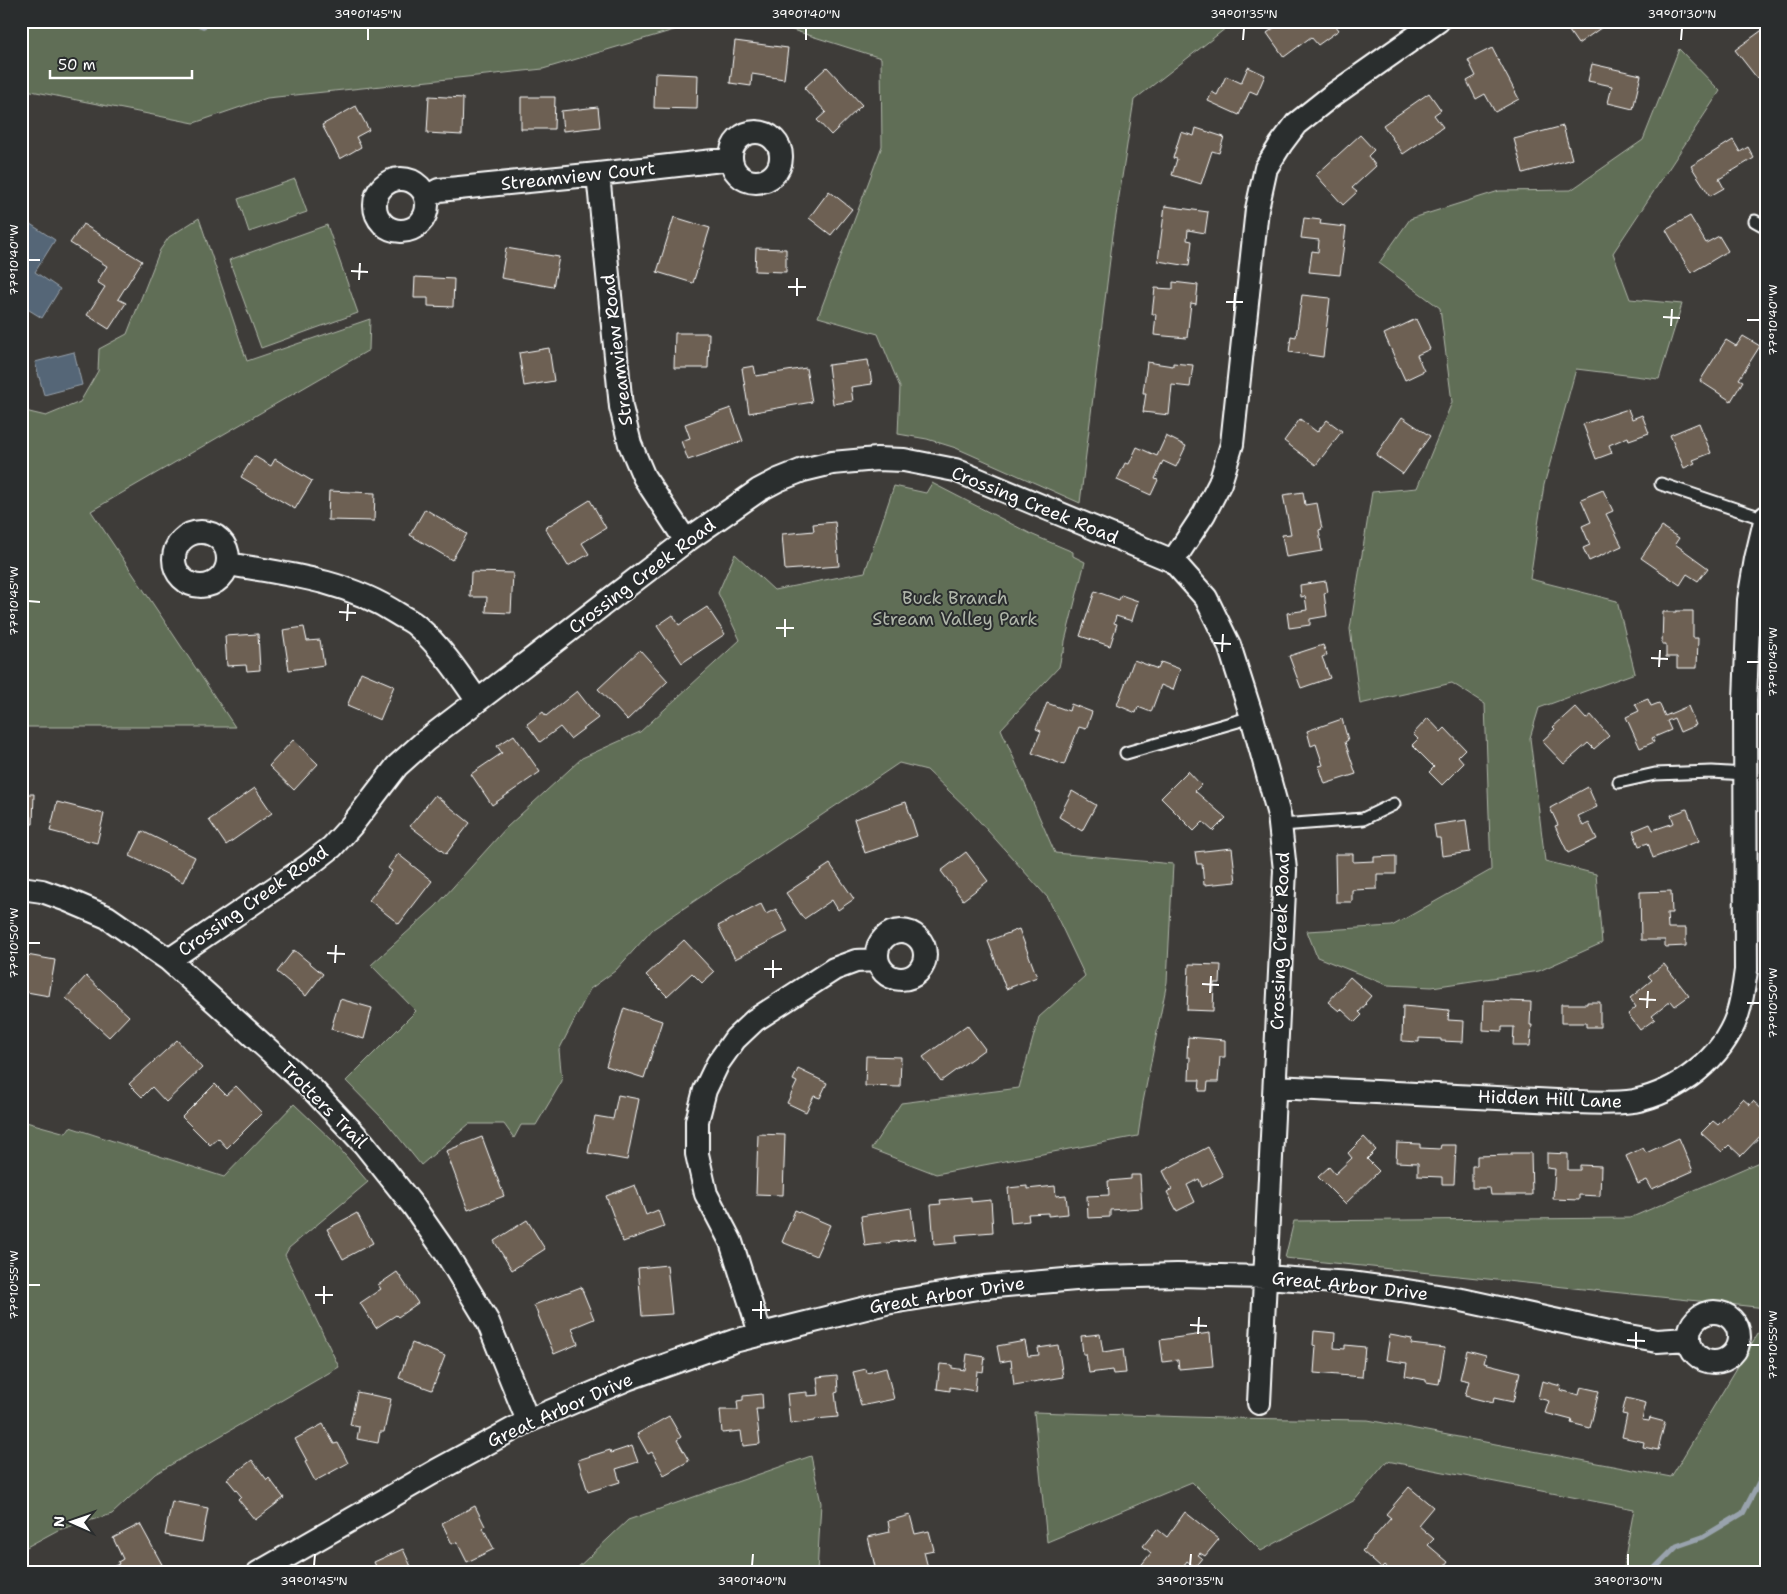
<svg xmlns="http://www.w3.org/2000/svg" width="1787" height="1594" font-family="'Shantell Sans',sans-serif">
	<rect width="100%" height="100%" fill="#3e3c39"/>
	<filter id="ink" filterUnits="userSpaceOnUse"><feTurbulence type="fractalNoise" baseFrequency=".02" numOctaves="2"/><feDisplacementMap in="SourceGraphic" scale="10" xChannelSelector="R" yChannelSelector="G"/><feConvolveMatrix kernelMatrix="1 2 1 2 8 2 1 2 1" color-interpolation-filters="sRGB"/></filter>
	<g filter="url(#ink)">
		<!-- green -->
		<path fill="#606e56" stroke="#b0b6aa" d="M21 21H704L543 69 267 98 194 123 21 89Z
			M764 21H1235L1134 100 1113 235 1080 503 956 448 927 439 898 434 900 387 878 334 818 317 882 146 881 58Z
			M1679 49 1720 91 1613 253 1630 299 1682 304 1659 379 1576 369 1544 485 1530 579 1617 601 1635 673 1539 708 1530 738 1545 861 1596 874 1602 943 1539 971 1432 987 1387 985 1317 957 1307 931 1392 926 1491 870 1485 704 1452 683 1360 704 1350 629 1372 492 1417 488 1452 402 1440 308 1379 263 1410 219 1499 191 1571 190 1643 140Z
			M295 179 307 212 249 232 238 199Z
			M199 218 247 361 370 319 369 350 91 511 235 727H21V410L46 416 80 402 98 371 99 349 127 334 160 250 169 237Z
			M327 225 358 313 261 348 229 260Z
			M932 483 1033 535 1073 552V556L1085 562 1065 641 1064 652 1062 653 1059 667 1001 729 1055 853 1173 864 1167 982 1143 1102 1138 1136 936 1174 871 1149 901 1103 1019 1088 1039 1017 1085 976 1048 898 971 812 927 770 899 763 653 929 615 971 590 989 559 1050 562 1081 536 1125H521L514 1138 504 1124H469L421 1165 387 1123 346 1081 416 1011 371 965 436 906 507 827 582 758 640 732 740 640 718 593 735 554 774 590 865 572 894 486 926 493Z
			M294 1104 333 1141 368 1182 289 1248 285 1255 339 1367 155 1474 112 1514 58 1530 21 1550V1133L26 1122 66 1133 70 1127 224 1177Z
			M1766 1159V1308L1285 1258 1294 1221 1630 1218Z
			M1766 1320V1573H1622L1634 1509 1387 1461 1355 1500 1261 1551 1192 1482 1047 1542 1034 1412 1222 1418 1368 1420 1671 1477Z
			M811 1456 821 1503 817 1573H572L628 1520Z"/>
		<!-- water -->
		<path fill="#567" stroke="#99a3ad" d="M21 218 55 240 35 272 60 289 42 318 21 305Z
			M74 352 82 385 44 395 35 362Z"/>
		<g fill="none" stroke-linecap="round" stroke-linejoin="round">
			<!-- stream -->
			<path stroke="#99a3ad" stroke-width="5.5" d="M187 21 203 26 215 21
				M1650 1573 1677 1546 1703 1537 1743 1513 1766 1469"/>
		</g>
		<!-- building -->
		<path fill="#6d6053" stroke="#fff" d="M1283 21H1332L1339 30 1318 45 1311 37 1284 57 1267 33Z
			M1562 21H1602L1605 25 1578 44Z
			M1765 28 1766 71 1757 78 1735 50Z
			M735 41 788 48 784 79 752 74 751 86 730 83Z
			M1492 48 1519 99 1495 112 1485 94 1476 99 1467 81 1476 76 1468 60Z
			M1592 64 1641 75 1633 109 1608 103 1612 86 1588 81Z
			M827 67 862 105 831 135 817 120 826 112 804 88Z
			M1248 67 1265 75 1257 94 1250 91 1239 115 1208 101 1212 92 1217 95 1226 76 1241 83Z
			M655 73 698 75 697 109 654 108Z
			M1429 93 1441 110 1434 115 1443 127 1403 154 1383 125Z
			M429 96 463 98 462 135 427 133Z
			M521 97H555L554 129H521Z
			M356 106 369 130 356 137 361 147 340 159 322 125Z
			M598 107 600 127 563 131 561 111Z
			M1563 126 1572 159 1523 173 1514 139Z
			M1196 128 1224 137 1219 153 1212 151 1201 184 1172 175 1177 159 1173 158 1181 132 1194 136Z
			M1360 135 1374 150 1368 156 1376 166 1352 188 1357 192 1343 205 1316 175Z
			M1733 140 1740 152 1748 147 1754 158 1719 179 1724 188 1710 196 1691 166Z
			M829 191 852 209 831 235 809 218Z
			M1165 206 1208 212 1205 233 1188 230 1187 240 1192 241 1189 266 1158 261Z
			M1690 216 1706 243 1719 236 1728 251 1691 273 1666 230Z
			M674 217 710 228 693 283 657 272Z
			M1304 218 1321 220 1320 224 1346 227 1340 275 1309 272 1312 251 1318 252 1319 240 1301 238Z
			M83 224 142 261 118 299 126 303 109 329 87 315 105 287 97 282 107 266 70 243Z
			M506 248 559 257 553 287 501 278Z
			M756 248 786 249V272L755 271Z
			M415 277 454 279 453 307 428 306V298H414Z
			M1173 282 1198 285 1196 304 1191 303 1187 338 1154 335 1156 314H1152L1155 288 1173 289Z
			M1302 295 1330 298 1323 357 1289 352 1291 336 1296 337Z
			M1416 319 1430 349 1417 355 1424 371 1405 380 1384 334Z
			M675 333H709L708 368H674Z
			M1743 336 1760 346 1739 379 1743 381 1731 401 1700 381 1726 340 1736 346Z
			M549 348 554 381 524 386 519 353Z
			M868 360 872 384 851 387 853 401 833 404 828 365Z
			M1147 362 1173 366V363L1193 365 1190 387 1172 385 1169 415 1143 412 1146 393H1143Z
			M754 366 756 376 806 368 812 402 749 413 742 368Z
			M731 408 743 441 688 460 681 441 690 438 685 424Z
			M1628 409 1632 419 1642 415 1649 433 1629 440 1628 437 1609 445 1612 453 1596 459 1583 424Z
			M1402 417 1430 436 1403 474 1376 455Z
			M1300 419 1317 432 1327 420 1342 431 1316 465 1284 441Z
			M1699 423 1711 453 1693 460 1695 463 1684 468 1670 435Z
			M1166 436 1186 446 1176 467 1163 461 1155 479 1158 480 1151 495 1117 480 1125 463 1129 464 1137 447 1157 456Z
			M254 456 271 466 275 459 312 481 295 509 241 477Z
			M1603 490 1613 511 1606 514 1622 546 1589 561 1583 548 1590 545 1582 526 1591 522 1581 499Z
			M329 491 375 493 374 521 328 520Z
			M1303 492 1305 505 1317 503 1322 529 1319 530 1322 551 1286 557 1282 535 1291 534 1283 495Z
			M590 500 606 528 582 543 589 554 568 566 545 528Z
			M425 509 467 534 452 560 410 535Z
			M835 522 839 566 785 570 782 534 814 531 813 524Z
			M1662 527 1679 538 1675 544 1708 568 1698 581 1687 574 1680 585 1641 558Z
			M471 572 513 573 511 613 486 612 487 597H470Z
			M1326 581 1328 592 1324 593 1327 616 1310 619V625L1289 628 1287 613 1307 610 1305 596 1301 597 1300 585Z
			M1095 591 1119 600 1121 595 1138 601 1132 621 1116 616 1114 623 1117 624 1110 646 1080 636Z
			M707 607 725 634 682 663 657 626 673 615 679 625Z
			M1676 611H1693V638H1698L1697 668H1677V657H1666V644H1662L1663 612H1676Z
			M304 627 307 641 320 640 324 665 289 670 283 630Z
			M258 634 260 670 247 671 246 665 227 666 225 636Z
			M1323 645 1327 655 1322 657 1330 678 1301 688 1289 656Z
			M640 650 668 681 627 720 598 689Z
			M1134 660 1158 669 1161 662 1180 669 1173 690 1161 685 1151 712 1138 707 1136 713 1117 705Z
			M361 672 394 686 380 720 347 706Z
			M577 691 598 718 570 739 560 727 540 742 527 724 543 712 546 716Z
			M1648 699 1651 706 1659 703 1665 716 1688 706 1696 725 1680 732 1674 718 1667 721 1671 730 1652 738 1654 742 1640 748 1626 717 1639 711 1635 704Z
			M1047 703 1069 711 1071 704 1092 712 1086 729 1079 727 1064 765 1032 753 1041 731 1036 729Z
			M1575 707 1586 719 1591 715 1609 736 1594 749 1588 743 1564 764 1542 741 1555 729 1553 727Z
			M1428 718 1441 732 1445 728 1465 749 1458 756 1464 763 1442 785 1429 772 1434 767 1412 745 1418 739 1413 734Z
			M1342 719 1348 740 1345 742 1356 774 1325 784 1319 766 1323 765 1316 744 1311 746 1307 731Z
			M514 735 540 772 492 805 471 774 502 753 497 746Z
			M293 740 318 764 294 790 269 766Z
			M1188 771 1201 785 1195 791 1226 818 1213 831 1203 822 1194 831 1161 798Z
			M1588 787 1597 807 1578 816 1583 826 1589 823 1597 839 1568 853 1555 826 1558 825 1550 808Z
			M255 788 272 813 226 845 209 820Z
			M1072 791 1096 805 1082 831 1059 817Z
			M21 794H34L33 824H21Z
			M435 795 470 823 446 854 410 826Z
			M57 802 104 814 97 843 50 831Z
			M906 802 917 836 865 853 854 819Z
			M1687 809 1699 841 1653 858 1648 843 1639 846 1633 831 1650 824 1653 830 1674 823 1671 815Z
			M1466 820 1470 852 1442 856 1440 838H1436L1434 825Z
			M142 831 195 857 183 882 130 856Z
			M1232 848 1236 882 1204 885 1202 864H1197L1195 852Z
			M966 852 988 881 963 900 941 871Z
			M398 854 432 881 399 924 369 900 392 871 388 868Z
			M1335 854H1353V862L1374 861V857L1396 856V874H1377V889L1352 890V902H1336Z
			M830 864 854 899 838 910 832 900 804 919 786 893Z
			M1671 891 1672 913H1667L1668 928H1686V946L1665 947V940H1641L1640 892Z
			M761 904 766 914 776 909 788 932 735 959 718 926Z
			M1019 929 1037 977 1006 989 988 941Z
			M684 940 714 972 702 983 692 973 667 996 646 975Z
			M294 950 323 974 306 996 277 972Z
			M21 954 55 960 49 996 21 991Z
			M1189 964 1221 965 1220 983H1214L1213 1011 1187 1010Z
			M1664 964 1689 996 1675 1006 1671 1001 1652 1016 1655 1019 1640 1030 1628 1014 1636 1007 1630 998 1652 980 1648 976Z
			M86 976 129 1016 109 1037 66 998Z
			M1350 977 1371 996 1365 1003 1366 1004 1359 1012 1362 1015 1355 1022 1341 1009 1339 1011 1328 1002Z
			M340 999 372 1008 364 1039 331 1029Z
			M1484 1000 1531 1002 1530 1025H1532L1530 1046H1513L1514 1027H1502V1031L1483 1030Z
			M1587 1002H1600V1027H1586V1023H1561V1004H1587Z
			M1403 1006 1449 1010 1448 1020 1464 1021 1463 1042 1441 1041V1039L1419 1038V1042L1402 1041Z
			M624 1008 662 1021 644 1078 606 1066Z
			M967 1025 985 1049 941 1081 923 1057Z
			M1188 1037 1225 1040V1057H1220L1218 1082H1208L1207 1091H1199L1200 1080H1189L1190 1057H1187Z
			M177 1040 202 1068 166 1102 152 1087 142 1097 129 1084Z
			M866 1056 901 1057 900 1087 865 1086Z
			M798 1069 827 1083 820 1098 814 1096 806 1112 787 1103 797 1082 793 1080Z
			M215 1084 226 1095 236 1086 262 1113 227 1148 218 1138 210 1145 182 1117Z
			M618 1095 639 1099 627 1160 588 1153 595 1116 613 1119Z
			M1743 1099 1750 1105 1753 1101 1766 1113V1130L1741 1156 1729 1145 1722 1152 1701 1133 1713 1121 1718 1125Z
			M758 1134 785 1135 783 1195 756 1194Z
			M482 1137 504 1196 468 1210 446 1151Z
			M1364 1137 1376 1150 1367 1159 1379 1171 1345 1204 1318 1177 1329 1167 1335 1174 1352 1158 1348 1153Z
			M1679 1138 1693 1171 1652 1189 1647 1180 1638 1184 1626 1156 1643 1148 1646 1153Z
			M1397 1143 1420 1144V1148L1440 1149 1441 1145H1456L1454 1184H1442V1177L1418 1176V1163L1396 1162Z
			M1208 1147 1223 1176 1202 1187 1199 1179 1187 1185 1195 1202 1177 1211 1167 1192 1172 1189 1163 1171Z
			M1511 1153H1531L1532 1195H1491L1490 1188H1472V1166H1477V1156L1511 1155Z
			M1547 1153 1568 1154V1170H1580V1165L1601 1166 1600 1196 1579 1195V1200L1553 1199 1555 1169 1547 1168Z
			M1131 1175H1140L1142 1208 1110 1210V1217L1088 1218 1087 1196 1109 1195 1108 1181 1131 1179Z
			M635 1185 646 1215 658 1210 664 1227 623 1242 606 1196Z
			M1027 1186V1189L1055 1186 1056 1196 1066 1195 1068 1214 1048 1216V1213L1028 1214 1029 1221 1011 1223 1008 1188Z
			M971 1197V1202L991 1200 993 1232 956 1235 957 1243 934 1245 931 1205 941 1204 940 1200Z
			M911 1208 915 1239 865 1246 861 1216Z
			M795 1210 830 1225 816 1256 782 1242Z
			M357 1213 373 1243 343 1259 327 1229Z
			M527 1220 545 1249 512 1270 494 1241Z
			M667 1265 672 1314 642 1316 638 1268Z
			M397 1272 418 1303 398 1317 396 1315 376 1328 360 1303 381 1289 378 1285Z
			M581 1287 594 1319 572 1328 578 1344 554 1354 534 1305Z
			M1314 1331 1335 1333 1334 1348 1345 1349V1345L1365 1347 1362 1377 1314 1373 1316 1346 1313 1345Z
			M1210 1333 1213 1366 1179 1369 1178 1360 1163 1362 1160 1340Z
			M1100 1334 1103 1352 1123 1349 1126 1373 1113 1374 1112 1370 1089 1373 1086 1354H1083L1081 1336Z
			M1390 1335 1412 1339 1411 1344 1445 1348 1439 1384 1426 1382V1380L1405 1376 1407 1363 1386 1360Z
			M1025 1341 1028 1356 1039 1355 1038 1348 1058 1345 1063 1377 1014 1385 1011 1360 1000 1362 997 1346Z
			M412 1343 445 1356 432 1390 399 1378Z
			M1467 1350 1486 1355 1484 1363 1520 1372 1513 1402 1494 1398 1493 1403 1465 1396 1469 1381 1460 1379Z
			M967 1354 985 1357 983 1372 977 1371 975 1391 950 1387V1391L937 1389 940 1364 952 1365V1368L965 1370Z
			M886 1368 894 1399 861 1406 853 1372 866 1369 867 1373Z
			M837 1375 838 1392 835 1393 838 1417 815 1419V1421L790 1424 787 1394 807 1392V1396L819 1395 817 1377Z
			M1542 1381 1561 1386 1560 1390 1579 1395 1581 1387 1599 1391 1590 1428 1571 1423 1572 1420 1545 1413 1549 1401 1538 1398Z
			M357 1392 391 1399 384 1432H380L378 1443 357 1439 359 1427 350 1425Z
			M762 1394 763 1409H756L760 1444 743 1446 741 1431 722 1433 720 1410H738L737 1401 743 1400V1396Z
			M1626 1398 1646 1403 1642 1420 1649 1421 1650 1418 1665 1422 1658 1450 1643 1447 1644 1442 1622 1437 1627 1415 1622 1414Z
			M669 1416 681 1437 677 1440 689 1461 664 1475 652 1452 648 1454 637 1434Z
			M323 1424 334 1444 338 1443 348 1463 315 1481 305 1462 307 1461 295 1439Z
			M632 1446 638 1462 616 1469 620 1482 588 1492 578 1460 610 1450 611 1453Z
			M252 1460 267 1480 269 1478 284 1498 255 1520 238 1499 241 1496 227 1479Z
			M1409 1487 1433 1507 1418 1525 1434 1539 1428 1545 1448 1562 1445 1566 1452 1573H1405L1400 1569 1396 1573H1393L1384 1565 1381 1568 1362 1551 1391 1518 1386 1514Z
			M172 1501 208 1508 202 1542 165 1535Z
			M475 1506 485 1526 483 1528 494 1549 467 1562 457 1542 452 1544 442 1523Z
			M1185 1512 1219 1539 1205 1556 1200 1553 1198 1555 1202 1558 1195 1567 1187 1561 1178 1573H1135L1151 1553 1143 1546 1157 1529 1167 1537Z
			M910 1515 915 1534 929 1531 934 1550 924 1552 929 1572 956 1566 958 1573H887L886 1569 876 1571 868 1537 890 1532 888 1521Z
			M140 1524 164 1568 155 1573H105L104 1571 119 1564 118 1562 123 1559 113 1538Z
			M403 1549 414 1573H379L374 1562Z"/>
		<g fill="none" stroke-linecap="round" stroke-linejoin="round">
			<!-- service casing -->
			<g stroke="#fff" stroke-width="15">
				<path id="service" d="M1755 221 1766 227
					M1661 484 1765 519
					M1126 753 1252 717
					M1619 782 1655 774 1712 772 1745 774
					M1281 825 1363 819 1394 804"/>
			</g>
			<!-- minor casing -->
			<g stroke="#fff" stroke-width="26">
				<path id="minor" d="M731 157a25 25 0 1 1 50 0a25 25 0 1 1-50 0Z
					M598 174 621 407 630 444 644 477 686 541
					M375 205a26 26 0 1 1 52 0a26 26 0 1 1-52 0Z
					M426 197 439 190 598 174 731 159
					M174 559a27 27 0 1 1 54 0a27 27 0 1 1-54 0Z
					M1173 561 1204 514 1220 483 1232 444 1257 209 1266 168 1281 144 1296 124 1330 97 1438 21
					M228 564C287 574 346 580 398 614 404 618 412 621 417 626 441 647 459 674 477 700
					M21 888 42 891 67 900 107 917 169 960 313 1090 364 1144 414 1207 446 1253 488 1322 528 1421
					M877 955a24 24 0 1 1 48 0a24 24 0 1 1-48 0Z
					M169 960 309 865 332 847 351 826 397 766 425 741 686 541 759 490 778 480 803 470 832 463 877 459 904 460 955 470 1173 561 1206 598 1229 645 1252 717 1279 815 1285 870 1259 1403
					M1275 1087 1576 1102C1595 1103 1615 1104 1634 1101 1678 1092 1722 1059 1737 1016 1742 1001 1744 986 1746 970L1745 700 1749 600 1756 559 1766 517
					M1689 1337a25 25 0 1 1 50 0a25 25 0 1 1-50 0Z
					M760 1333 731 1242 706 1194 697 1154V1121L705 1090 718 1063 735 1039 755 1020 834 969 856 961 877 960
					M258 1573 436 1471 528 1421 627 1379 734 1341 886 1303 984 1287 1099 1277 1177 1275 1265 1277 1350 1283 1401 1290 1462 1300 1623 1335 1657 1341 1688 1339"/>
			</g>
			<!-- service -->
			<use href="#service" stroke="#2a2d2e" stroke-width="11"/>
			<!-- minor -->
			<use href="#minor" stroke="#2a2d2e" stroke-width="22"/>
		</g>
	</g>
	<!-- ticks -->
	<path fill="none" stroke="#fff" stroke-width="2" d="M368 40V28M806 40V28M1243 40 1244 28M1681 40 1682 28M28 260H40M351 271 368 272M359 280 360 263M788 287H806M797 296V278M1226 302H1243M1234 311 1235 293M1663 317 1680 318M1747 320H1760M1671 326 1672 309M28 601 40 602M339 612 356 613M347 621 348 604M776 628H794M785 637V619M1214 643 1231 644M1222 652 1223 634M1651 658 1668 659M1747 662H1760M1659 667 1660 650M28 943H40M327 953 345 954M335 963 336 945M764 969H782M773 978V960M1202 984 1219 985M1210 993 1211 976M1639 999 1656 1000M1747 1003H1760M1647 1008 1648 991M28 1285H40M315 1295H333M324 1304V1286M752 1310H770M761 1319V1301M1190 1325 1207 1326M1198 1334 1199 1317M1627 1340 1645 1341M1747 1345H1760M1636 1349V1332M314 1566 315 1554M752 1566 753 1554M1190 1566 1191 1554M1628 1566V1554"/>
	<g text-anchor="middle" stroke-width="4" stroke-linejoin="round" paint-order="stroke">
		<!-- street labels -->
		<g font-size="18" fill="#fff" stroke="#2a2d2e">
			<text transform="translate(578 176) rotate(-6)" y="6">Streamview Court</text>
			<text transform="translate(617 350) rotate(-97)" y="6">Streamview Road</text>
			<text transform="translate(1035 505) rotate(22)" y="6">Crossing Creek Road</text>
			<text transform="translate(642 576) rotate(-37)" y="6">Crossing Creek Road</text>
			<text transform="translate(253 901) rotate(-35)" y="6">Crossing Creek Road</text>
			<text transform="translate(1280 941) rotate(-88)" y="6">Crossing Creek Road</text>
			<text transform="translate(1550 1099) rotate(2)" y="6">Hidden Hill Lane</text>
			<text transform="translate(324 1105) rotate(45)" y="6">Trotters Trail</text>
			<text transform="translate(1350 1286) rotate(6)" y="6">Great Arbor Drive</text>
			<text transform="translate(947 1295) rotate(-9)" y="6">Great Arbor Drive</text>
			<text transform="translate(560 1410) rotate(-24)" y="6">Great Arbor Drive</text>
		</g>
		<!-- park labels -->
		<g font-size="18" fill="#b0b6aa" stroke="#2a2d2e">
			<text x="955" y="604">Buck Branch<tspan x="955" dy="21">Stream Valley Park</tspan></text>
		</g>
	</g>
	<!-- margin -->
	<rect width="1787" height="1594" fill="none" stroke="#2a2d2e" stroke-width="55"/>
	<!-- north arrow -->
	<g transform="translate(72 1522) rotate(272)" stroke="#2a2d2e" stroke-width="4" paint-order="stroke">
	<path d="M0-4L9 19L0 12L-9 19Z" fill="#ffffff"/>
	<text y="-8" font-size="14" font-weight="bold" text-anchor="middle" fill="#ffffff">N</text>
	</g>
	<!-- scale -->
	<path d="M50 70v8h142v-8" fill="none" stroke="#ffffff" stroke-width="2.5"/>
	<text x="58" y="70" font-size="15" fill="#ffffff" stroke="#2a2d2e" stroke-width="4" paint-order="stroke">50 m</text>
	<rect x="28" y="28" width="1732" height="1538" fill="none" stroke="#fff" stroke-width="2"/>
	<g font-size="12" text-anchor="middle" fill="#fff">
		<text x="368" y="18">39°01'45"N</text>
		<text x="806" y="18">39°01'40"N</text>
		<text x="1244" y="18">39°01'35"N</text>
		<text x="1682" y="18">39°01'30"N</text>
		<text transform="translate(14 260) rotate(-90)" y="4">77°10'40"W</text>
		<text transform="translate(1773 320) rotate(-90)" y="4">77°10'40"W</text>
		<text transform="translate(14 601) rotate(-90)" y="4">77°10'45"W</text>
		<text transform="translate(1773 662) rotate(-90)" y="4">77°10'45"W</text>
		<text transform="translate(14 943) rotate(-90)" y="4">77°10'50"W</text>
		<text transform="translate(1773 1003) rotate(-90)" y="4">77°10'50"W</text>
		<text transform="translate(14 1285) rotate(-90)" y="4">77°10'55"W</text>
		<text transform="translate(1773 1345) rotate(-90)" y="4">77°10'55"W</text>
		<text x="314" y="1585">39°01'45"N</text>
		<text x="752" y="1585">39°01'40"N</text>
		<text x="1190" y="1585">39°01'35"N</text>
		<text x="1628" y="1585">39°01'30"N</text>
	</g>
</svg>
